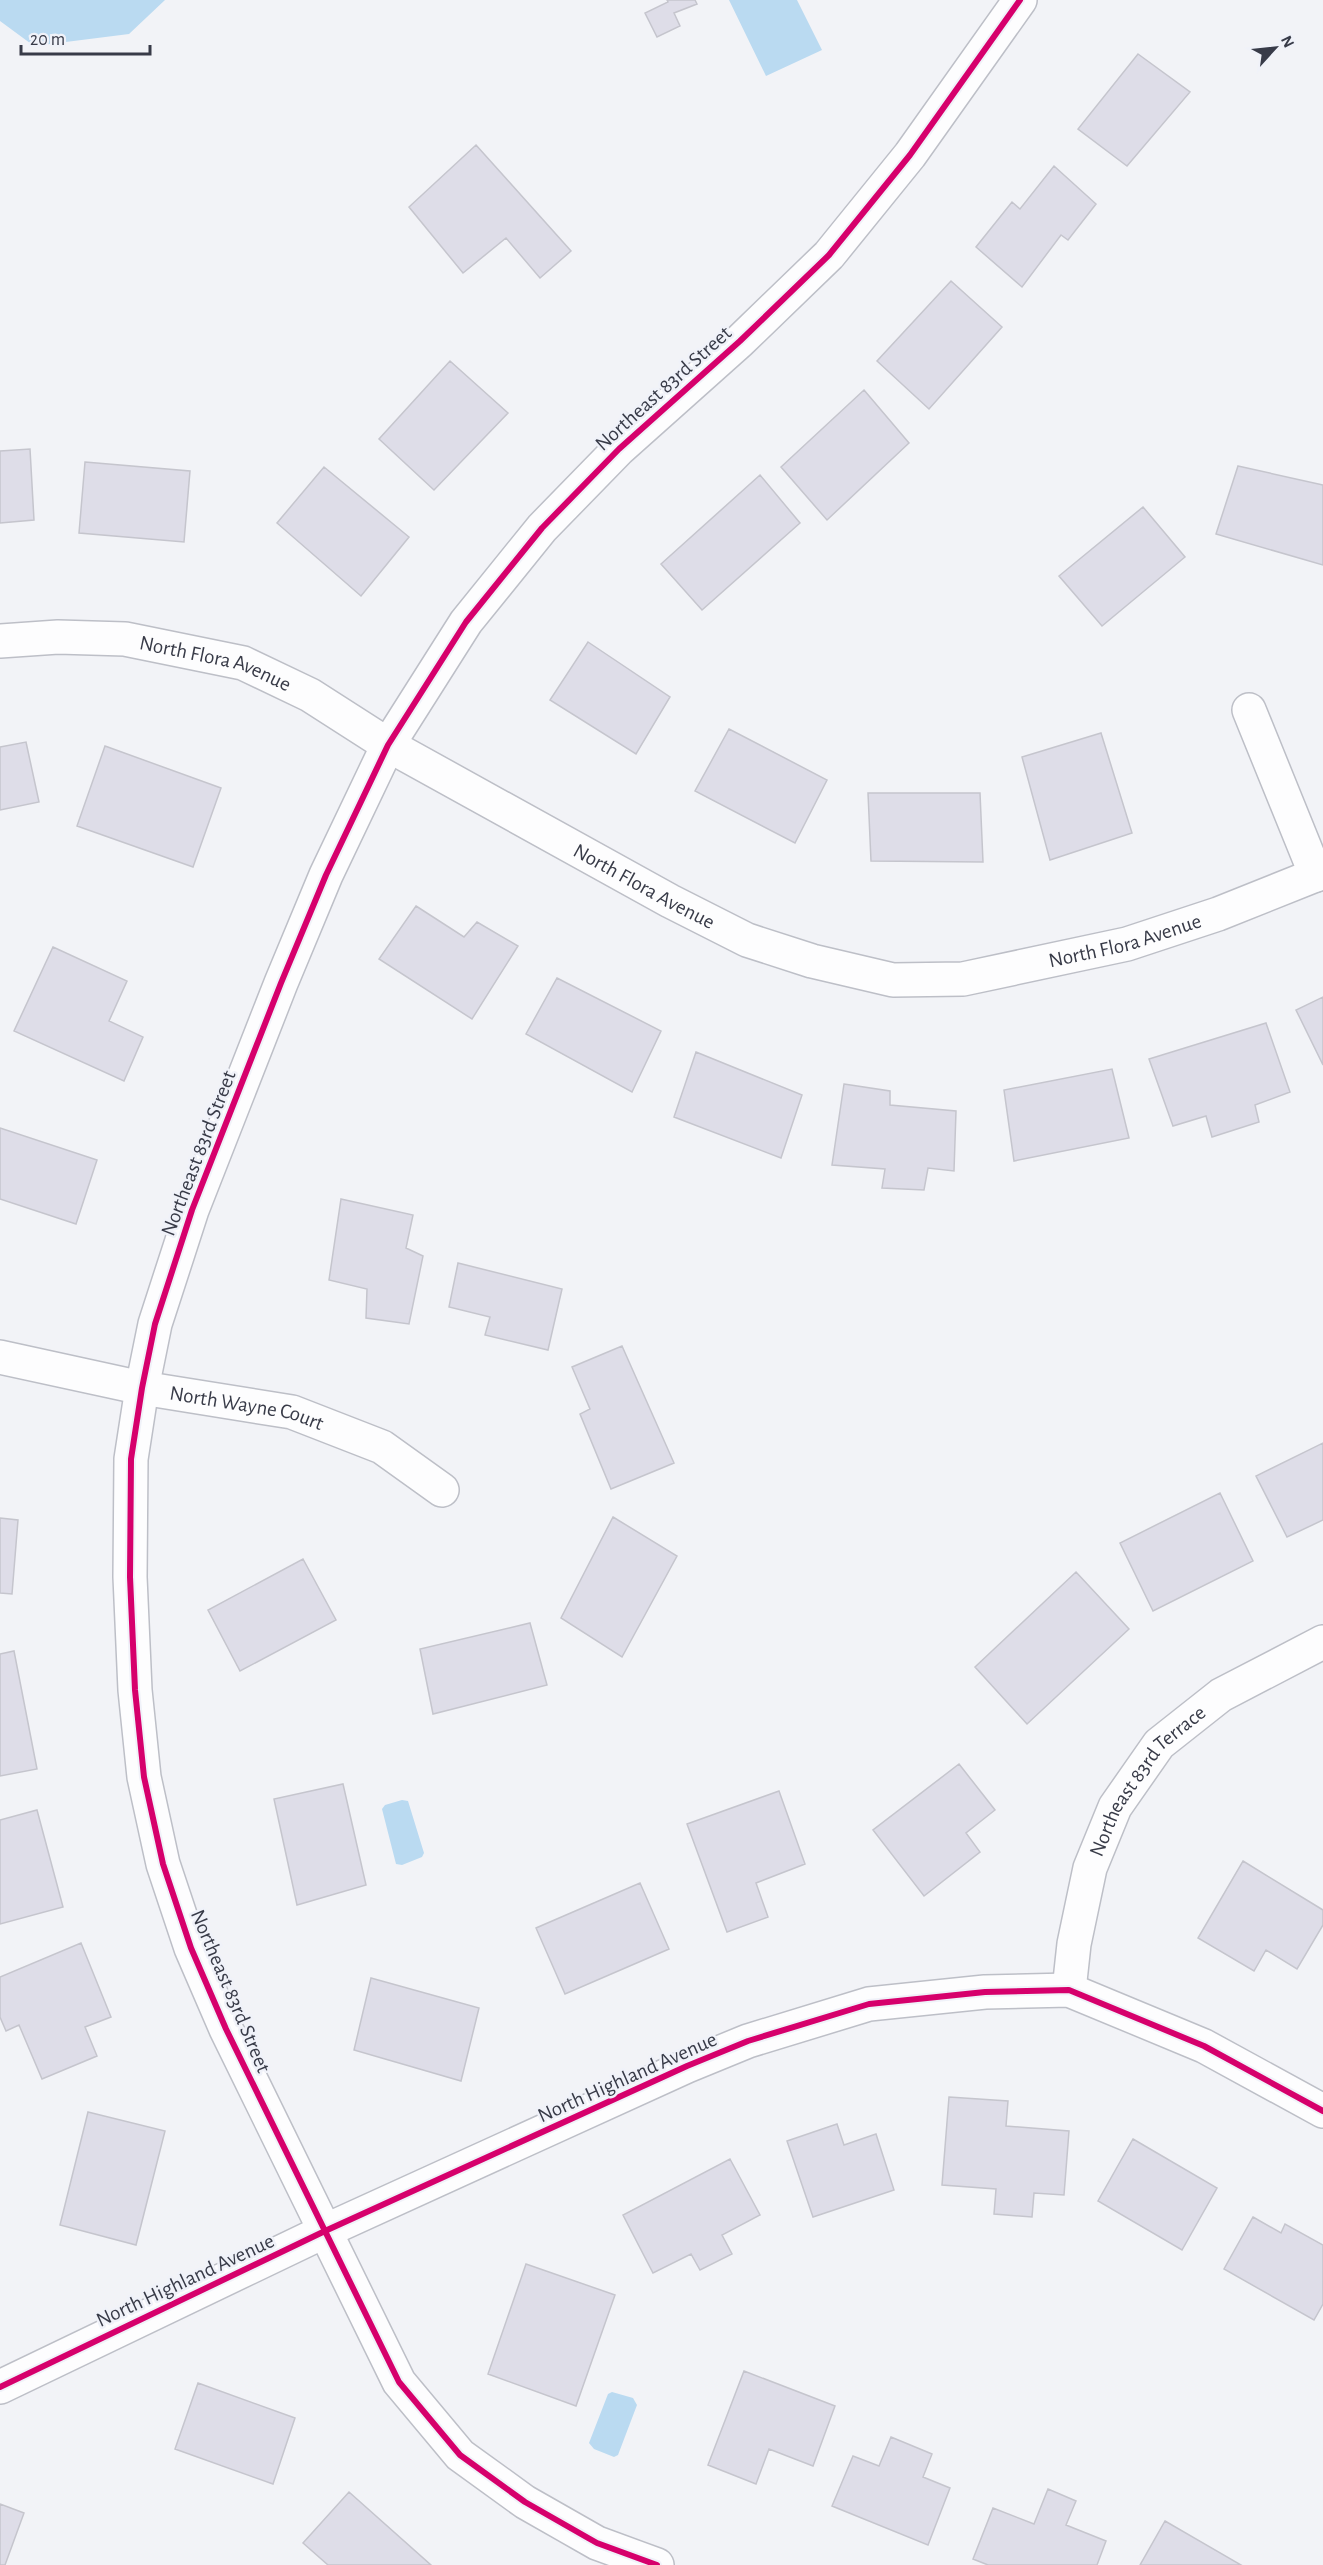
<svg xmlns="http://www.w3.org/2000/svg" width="1323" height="2565" font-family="'Alegreya Sans',sans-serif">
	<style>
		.water { fill: #badaf1 }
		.building { fill: #dedde8; stroke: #c5c5cd; stroke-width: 1.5 }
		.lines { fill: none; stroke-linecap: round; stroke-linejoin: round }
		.street-casing { stroke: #bdbfc7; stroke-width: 36 }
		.street { stroke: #fdfdfe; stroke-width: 33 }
		.cycleway-casing { stroke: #f0f2f9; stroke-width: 10 }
		.cycleway { stroke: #d6006c; stroke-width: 6 }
		.labels { text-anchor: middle; stroke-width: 5; stroke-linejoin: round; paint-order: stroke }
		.street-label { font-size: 21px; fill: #383b48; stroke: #f0f2f9 }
	</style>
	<rect width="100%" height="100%" fill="#f2f3f7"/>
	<!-- water -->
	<path class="water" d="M0 0H165L129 34 34 46 0 21Z
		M729 0H797L822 50 766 76Z
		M402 1800 408 1801 424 1853 422 1857 402 1865 396 1864 382 1809 385 1805Z
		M612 2392 633 2398 637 2405 618 2455 614 2457 594 2449 589 2443 608 2394Z"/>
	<!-- building -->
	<path class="building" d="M667 0H695L697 4 674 13 680 26 657 37 645 13 668 2Z
		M1138 54 1190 92 1127 166 1078 129Z
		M476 145 571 251 540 278 506 238 463 273 409 207Z
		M1054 166 1096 204 1068 240 1061 235 1022 287 976 247 1012 202 1020 209Z
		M951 281 1002 327 929 409 877 361Z
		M450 361 508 413 434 490 379 439Z
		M864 390 909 443 827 520 781 467Z
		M30 449 34 520 0 523V451Z
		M85 462 190 471 184 542 79 533Z
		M1238 466 1323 485V565L1216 534Z
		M324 467 409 537 361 596 277 523Z
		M760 475 800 523 702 610 661 564Z
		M1143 507 1185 557 1102 626 1059 576Z
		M588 642 670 697 636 754 550 700Z
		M729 729 827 780 795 843 695 791Z
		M1101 733 1132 833 1050 860 1022 757Z
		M26 742 39 802 0 810V747Z
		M105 746 221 788 193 867 77 826Z
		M868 793H980L983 862 871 861Z
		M416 906 464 937 477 922 518 946 472 1019 379 959Z
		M53 947 127 981 109 1021 143 1037 124 1081 14 1031Z
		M557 978 661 1031 632 1092 526 1034Z
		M1323 997V1065L1296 1010Z
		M1266 1023 1290 1092 1255 1105 1259 1122 1212 1137 1206 1116 1173 1126 1149 1059Z
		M696 1052 802 1095 781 1158 674 1117Z
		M1112 1069 1129 1138 1014 1161 1004 1090Z
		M844 1084 890 1091V1105L956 1111 954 1171 928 1168 924 1190 882 1188 885 1169 832 1165Z
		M0 1128 97 1160 76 1224 0 1199Z
		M341 1199 413 1215 406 1248 423 1256 409 1324 366 1318 367 1289 329 1280Z
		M458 1263 562 1289 548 1350 485 1335 490 1317 449 1307Z
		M622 1346 674 1463 611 1489 580 1414 590 1409 572 1367Z
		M1323 1443V1520L1287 1537 1256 1476Z
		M1220 1493 1253 1561 1153 1611 1120 1543Z
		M613 1517 677 1556 622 1657 561 1618Z
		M0 1518 18 1520 12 1594 0 1593Z
		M303 1559 336 1620 240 1671 208 1610Z
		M1076 1572 1129 1629 1027 1724 975 1667Z
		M530 1623 547 1685 433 1714 420 1649Z
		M14 1651 37 1769 0 1776V1654Z
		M959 1764 995 1810 966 1833 980 1852 924 1896 873 1830Z
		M343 1784 366 1885 297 1905 274 1799Z
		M779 1791 805 1864 756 1883 768 1917 727 1932 687 1824Z
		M37 1810 63 1907 0 1924V1820Z
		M1243 1861 1323 1910V1925L1297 1969 1266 1950 1254 1971 1198 1938Z
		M640 1883 669 1949 565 1994 536 1928Z
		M81 1943 111 2017 85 2027 97 2056 42 2079 19 2025 6 2031 0 2017V1977Z
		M371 1978 479 2008 461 2081 354 2050Z
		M949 2097 1008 2101 1006 2126 1069 2131 1064 2195 1034 2193 1032 2217 994 2214 996 2189 942 2185Z
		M88 2112 165 2131 136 2245 60 2225Z
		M837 2124 844 2145 876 2134 894 2190 813 2217 787 2141Z
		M1133 2139 1217 2188 1182 2250 1098 2201Z
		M730 2159 760 2215 722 2235 732 2254 700 2270 691 2254 653 2273 623 2215Z
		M1253 2217 1281 2233 1285 2224 1323 2245V2304L1314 2320 1224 2269Z
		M526 2264 615 2295 576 2406 488 2374Z
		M744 2371 835 2406 813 2466 769 2449 756 2484 708 2465Z
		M198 2383 295 2418 273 2484 175 2449Z
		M891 2437 932 2454 923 2477 950 2488 928 2545 832 2506 853 2456 879 2466Z
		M1048 2489 1076 2501 1066 2525 1106 2541 1097 2565H988L973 2559 993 2508 1034 2524Z
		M349 2492 431 2565H328L303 2543Z
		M0 2504 24 2513 5 2565H0Z
		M1165 2521 1241 2565H1140Z"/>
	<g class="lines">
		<defs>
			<g id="street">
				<path id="s1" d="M0 641 58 637 125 639 243 663 310 695 388 745 670 901 747 940 812 961 893 980 963 979 1127 944 1218 914 1323 872"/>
				<path d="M1249 710 1316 875"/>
				<path id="s2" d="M0 1357 142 1388 292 1412 382 1447 442 1490"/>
				<path id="s3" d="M1069 1990 1074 1944 1090 1868 1115 1807 1159 1744 1221 1695 1323 1642"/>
				<path d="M0 2387 325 2231 687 2066 748 2041 869 2004 985 1992 1069 1990 1204 2046 1323 2111"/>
				<path d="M657 2565 597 2543 525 2502 460 2455 399 2382 226 2029 191 1948 163 1864 144 1777 135 1690 130 1577 131 1459 142 1388 155 1324 192 1210 281 983 326 875 388 745 466 622 542 528 619 449 740 341 829 255 910 155 1020 0"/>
			</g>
		</defs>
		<!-- street casing -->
		<use href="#street" class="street-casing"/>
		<!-- street -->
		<use href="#street" class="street"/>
		<defs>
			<path id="cycleway" d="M0 2387 325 2231 687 2066 748 2041 869 2004 985 1992 1069 1990 1204 2046 1323 2111
				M657 2565 597 2543 525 2502 460 2455 399 2382 226 2029 191 1948 163 1864 144 1777 135 1690 130 1577 131 1459 142 1388 155 1324 192 1210 281 983 326 875 388 745 466 622 542 528 619 449 740 341 829 255 910 155 1020 0"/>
		</defs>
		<!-- cycleway casing -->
		<use href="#cycleway" class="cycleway-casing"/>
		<!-- cycleway -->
		<use href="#cycleway" class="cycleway"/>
	</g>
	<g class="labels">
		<!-- street labels -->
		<g class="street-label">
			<text transform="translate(663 388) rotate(-42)" y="7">Northeast 83rd Street</text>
			<text dy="7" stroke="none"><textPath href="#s1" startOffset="219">North Flora Avenue</textPath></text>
			<text dy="7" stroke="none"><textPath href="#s1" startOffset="705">North Flora Avenue</textPath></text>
			<text dy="7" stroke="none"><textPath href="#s1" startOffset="1209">North Flora Avenue</textPath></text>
			<text transform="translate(198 1153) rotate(-69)" y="7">Northeast 83rd Street</text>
			<text dy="7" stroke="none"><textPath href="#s2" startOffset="252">North Wayne Court</textPath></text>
			<text dy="7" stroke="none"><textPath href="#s3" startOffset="230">Northeast 83rd Terrace</textPath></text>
			<text transform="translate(231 1991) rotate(67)" y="7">Northeast 83rd Street</text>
			<text transform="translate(627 2077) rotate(-24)" y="7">North Highland Avenue</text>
			<text transform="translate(185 2280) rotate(-25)" y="7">North Highland Avenue</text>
		</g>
	</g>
	<!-- north arrow -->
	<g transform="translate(1275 48) rotate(63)" stroke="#f0f2f9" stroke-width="4.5" paint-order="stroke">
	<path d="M0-4.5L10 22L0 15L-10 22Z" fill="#383b48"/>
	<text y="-9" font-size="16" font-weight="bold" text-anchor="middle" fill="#383b48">N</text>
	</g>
	<!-- scale -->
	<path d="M21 45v9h129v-9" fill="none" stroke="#383b48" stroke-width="3"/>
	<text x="30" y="45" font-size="18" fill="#383b48" stroke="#f0f2f9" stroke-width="4.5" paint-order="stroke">20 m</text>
</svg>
